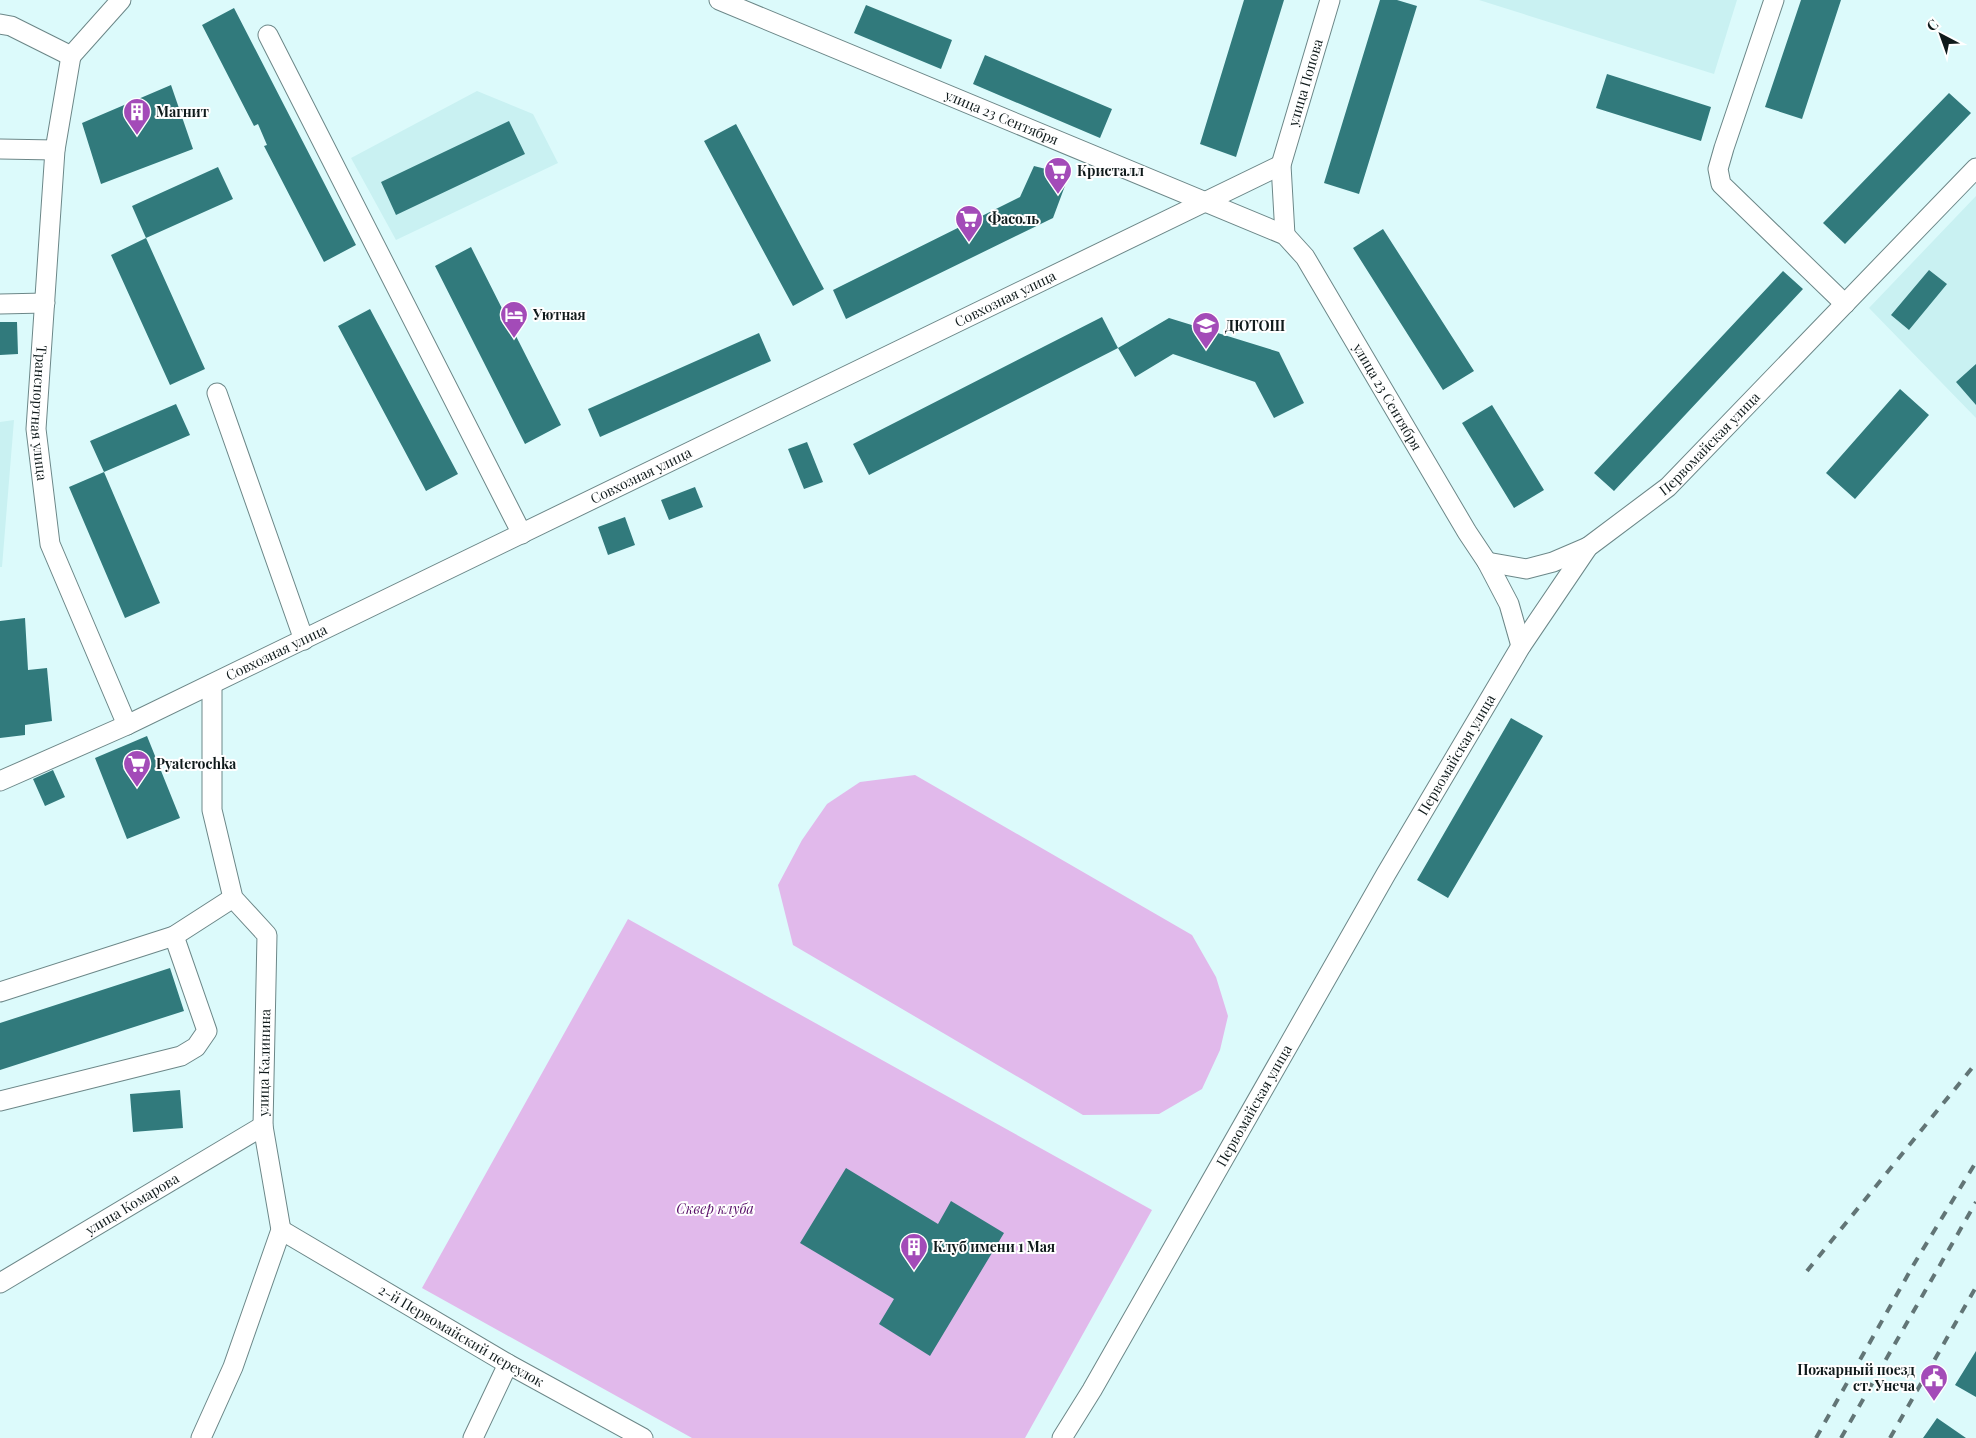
<svg xmlns="http://www.w3.org/2000/svg" width="1976" height="1438" font-family="'Playfair Display',serif">
	<style>
		.built { fill: #c9f1f2 }
		.green { fill: #e1b9eb }
		.building { fill: #317a7c }
		.lines { fill: none; stroke-linecap: round; stroke-linejoin: round }
		.minor-casing { stroke: #6c8788; stroke-width: 21 }
		.minor { stroke: #fff; stroke-width: 19 }
		.rail { stroke: #627576; stroke-width: 4; stroke-dasharray: 9 9; stroke-linecap: butt }
		.labels { text-anchor: middle; stroke-width: 4; stroke-linejoin: round; paint-order: stroke }
		.street-label { font-size: 14px; fill: #0f1a1b; stroke: #fff }
		.poi-label { font-size: 14px; font-weight: bold; fill: #0f1a1b; stroke: #fff; text-anchor: start }
		.park-label { font-size: 14px; font-style: italic; fill: #580e68; stroke: #fff }
	</style>
	<rect width="100%" height="100%" fill="#dcfafb"/>
	<!-- built -->
	<path class="built" d="M1479 0H1737L1714 74Z
		M477 91 533 114 558 163 396 240 351 158Z
		M1976 196V418L1869 308Z
		M14 420 2 567H0V422Z"/>
	<!-- green -->
	<path class="green" d="M915 775 1192 935 1216 977 1228 1016 1220 1050 1202 1089 1159 1114 1083 1115 793 945 778 885 802 840 827 804 860 782Z
		M628 919 1152 1210 1025 1438H692L422 1288Z"/>
	<!-- building -->
	<path class="building" d="M1244 0H1284L1236 157 1200 144Z
		M1380 0H1397L1417 6 1359 194 1324 183Z
		M1801 0H1841L1802 119 1765 107Z
		M866 5 952 40 941 69 854 33Z
		M234 8 356 245 324 262 264 146 267 145 258 124 254 126 202 25Z
		M985 55 1112 109 1100 138 973 84Z
		M1607 74 1711 107 1701 141 1596 108Z
		M171 85 193 149 101 184 82 123Z
		M1949 93 1971 113 1845 244 1823 223Z
		M509 121 525 154 396 215 381 182Z
		M736 124 824 289 793 306 704 141Z
		M1034 166 1069 175 1053 218 846 319 833 290 1020 197Z
		M218 167 233 199 146 238 132 206Z
		M1383 229 1474 371 1443 390 1353 248Z
		M146 238 205 369 170 385 111 255Z
		M471 247 561 425 525 444 435 266Z
		M1929 270 1947 284 1909 330 1891 315Z
		M1783 271 1803 289 1614 491 1594 473Z
		M370 309 458 474 426 491 338 326Z
		M1102 317 1118 348 869 475 853 444Z
		M1169 318 1279 352 1304 403 1274 418 1255 382 1173 354 1135 377 1118 348Z
		M0 322H17L18 354 0 355Z
		M759 333 771 361 600 437 588 409Z
		M1976 364V405L1956 382Z
		M1900 389 1929 415 1855 499 1826 473Z
		M176 404 190 435 104 472 90 441Z
		M1492 405 1544 490 1514 508 1462 423Z
		M807 442 823 482 804 489 788 449Z
		M104 472 160 603 125 618 69 487Z
		M695 487 703 507 669 520 661 500Z
		M625 517 635 545 608 555 598 527Z
		M25 618 28 670 47 668 52 721 25 725V735L0 738V621Z
		M1511 718 1543 736 1448 898 1417 880Z
		M147 736 180 818 127 839 95 758Z
		M53 770 65 797 45 806 33 779Z
		M170 968 184 1011 0 1070V1023Z
		M180 1090 183 1128 133 1132 130 1094Z
		M846 1168 938 1224 951 1201 1004 1233 930 1356 879 1324 894 1299 800 1243Z
		M1976 1351V1397L1955 1385Z
		M1937 1418 1966 1438H1923Z"/>
	<g class="lines">
		<defs>
			<g id="minor">
				<path id="s1" d="M719 0 1285 235 1305 257 1467 532 1487 562 1509 604 1521 646"/>
				<path d="M1774 0 1724 148 1718 169 1721 184 1845 304"/>
				<path d="M0 24 11 26 71 56"/>
				<path d="M268 35 522 534"/>
				<path id="s2" d="M71 56 55 150 36 429 50 544 127 725"/>
				<path d="M71 56 121 0"/>
				<path d="M0 149 55 150"/>
				<path id="s3" d="M1285 235 1281 165 1330 0"/>
				<path d="M0 304 45 303"/>
				<path d="M217 393 304 640"/>
				<path d="M1487 562 1526 569 1553 562 1588 547"/>
				<path id="s4" d="M0 781 127 725 1281 165"/>
				<path d="M0 992 174 936 233 898"/>
				<path d="M0 1101 181 1056 196 1047 207 1031 174 936"/>
				<path id="s5" d="M281 1230 508 1364 643 1438"/>
				<path id="s6" d="M0 1283 263 1126"/>
				<path id="s7" d="M201 1438 233 1367 281 1230 263 1126 267 935 233 898 212 810V684"/>
				<path d="M473 1438 508 1364"/>
				<path id="s8" d="M1062 1438 1092 1390 1386 874 1521 646 1588 547 1668 487 1976 168"/>
			</g>
		</defs>
		<!-- minor casing -->
		<use href="#minor" class="minor-casing"/>
		<!-- minor -->
		<use href="#minor" class="minor"/>
		<!-- rail -->
		<path class="rail" d="M1807 1271 1976 1063
			M1816 1438 1914 1264 1976 1162
			M1841 1438 1976 1202
			M1890 1438 1976 1287"/>
	</g>
	<!-- icons -->
	<defs>
		<symbol id="building-pin" viewBox="-11 -11 22 30"><path d="M0 17L-7.5 6A9.5 9.5 0 1 1 7.5 6Z" fill="#a34bb8" stroke="#fff"/><path d="M-4-6H4V6H1V3H-1V6H-4ZM-2.5-4.3h1.7v1.8h-1.7ZM.8-4.3h1.7v1.8H.8ZM-2.5-1h1.7V.8h-1.7ZM.8-1h1.7V.8H.8Z" fill="#fff"/></symbol>
		<symbol id="supermarket-pin" viewBox="-11 -11 22 30"><path d="M0 17L-7.5 6A9.5 9.5 0 1 1 7.5 6Z" fill="#a34bb8" stroke="#fff"/><path d="M-6-5.5h2.5l.6 2H6L4.5 2H-2.5L-4.4-4H-6ZM-1.5 3.2a1.3 1.3 0 1 0 .1 0ZM3 3.2a1.3 1.3 0 1 0 .1 0Z" fill="#fff"/></symbol>
		<symbol id="hotel-pin" viewBox="-11 -11 22 30"><path d="M0 17L-7.5 6A9.5 9.5 0 1 1 7.5 6Z" fill="#a34bb8" stroke="#fff"/><path d="M-6-4.5h1.5V1H6V5H4.5V3h-9V5H-6ZM-4 0a1.8 1.8 0 1 1 3.6 0ZM.5 0V-2.5h3Q6-2.5 6 0Z" fill="#fff"/></symbol>
		<symbol id="school-pin" viewBox="-11 -11 22 30"><path d="M0 17L-7.5 6A9.5 9.5 0 1 1 7.5 6Z" fill="#a34bb8" stroke="#fff"/><path d="M0-5L7-2L0 1L-7-2ZM-4 1L0 2.5L4 1V4Q0 6-4 4Z" fill="#fff"/></symbol>
		<symbol id="civic-pin" viewBox="-11 -11 22 30"><path d="M0 17L-7.5 6A9.5 9.5 0 1 1 7.5 6Z" fill="#a34bb8" stroke="#fff"/><path d="M-.6-6.5H3V-4.5H.6V-3L4-1V1h2V6H-6V1h2V-1L-.6-3ZM-1.2 2.5V6h2.4V2.5Z" fill="#fff"/></symbol>
	</defs>
	<g fill-rule="evenodd">
		<use href="#building-pin" x="121" y="96" width="32" height="43"/>
		<use href="#supermarket-pin" x="1042" y="155" width="32" height="43"/>
		<use href="#supermarket-pin" x="953" y="203" width="32" height="43"/>
		<use href="#hotel-pin" x="498" y="299" width="32" height="43"/>
		<use href="#school-pin" x="1190" y="310" width="32" height="43"/>
		<use href="#supermarket-pin" x="121" y="748" width="32" height="43"/>
		<use href="#building-pin" x="898" y="1231" width="32" height="43"/>
		<use href="#civic-pin" x="1918" y="1362" width="32" height="43"/>
	</g>
	<g class="labels">
		<!-- street labels -->
		<g class="street-label">
			<text dy="5" stroke="none"><textPath href="#s3" startOffset="156">улица Попова</textPath></text>
			<text dy="5" stroke="none"><textPath href="#s1" startOffset="306">улица 23 Сентября</textPath></text>
			<text dy="5" stroke="none"><textPath href="#s4" startOffset="1115">Совхозная улица</textPath></text>
			<text dy="5" stroke="none"><textPath href="#s1" startOffset="805">улица 23 Сентября</textPath></text>
			<text dy="5" stroke="none"><textPath href="#s2" startOffset="359">Транспортная улица</textPath></text>
			<text dy="5" stroke="none"><textPath href="#s8" startOffset="1195">Первомайская улица</textPath></text>
			<text dy="5" stroke="none"><textPath href="#s4" startOffset="710">Совхозная улица</textPath></text>
			<text dy="5" stroke="none"><textPath href="#s4" startOffset="305">Совхозная улица</textPath></text>
			<text dy="5" stroke="none"><textPath href="#s8" startOffset="789">Первомайская улица</textPath></text>
			<text dy="5" stroke="none"><textPath href="#s7" startOffset="392">улица Калинина</textPath></text>
			<text dy="5" stroke="none"><textPath href="#s8" startOffset="384">Первомайская улица</textPath></text>
			<text dy="5" stroke="none"><textPath href="#s6" startOffset="154">улица Комарова</textPath></text>
			<text dy="5" stroke="none"><textPath href="#s5" startOffset="209">2-й Первомайский переулок</textPath></text>
		</g>
		<!-- poi labels -->
		<g class="poi-label">
			<text x="156" y="117">Магнит</text>
			<text x="1077" y="176">Кристалл</text>
			<text x="988" y="224">Фасоль</text>
			<text x="533" y="320">Уютная</text>
			<text x="1225" y="331">ДЮТОШ</text>
			<text x="156" y="769">Pyaterochka</text>
			<text x="933" y="1252">Клуб имени 1 Мая</text>
			<text x="1915" y="1375" text-anchor="end">Пожарный поезд<tspan x="1915" dy="16">ст. Унеча</tspan></text>
		</g>
		<!-- park labels -->
		<g class="park-label">
			<text x="715" y="1214">Сквер клуба</text>
		</g>
	</g>
	<!-- north arrow -->
	<g transform="translate(1941 35) rotate(319)" stroke="#ffffff" stroke-width="4" paint-order="stroke">
	<path d="M0-4L9 19L0 12L-9 19Z" fill="#0f1a1b"/>
	<text y="-8" font-size="14" font-weight="bold" text-anchor="middle" fill="#0f1a1b">С</text>
	</g>
</svg>
